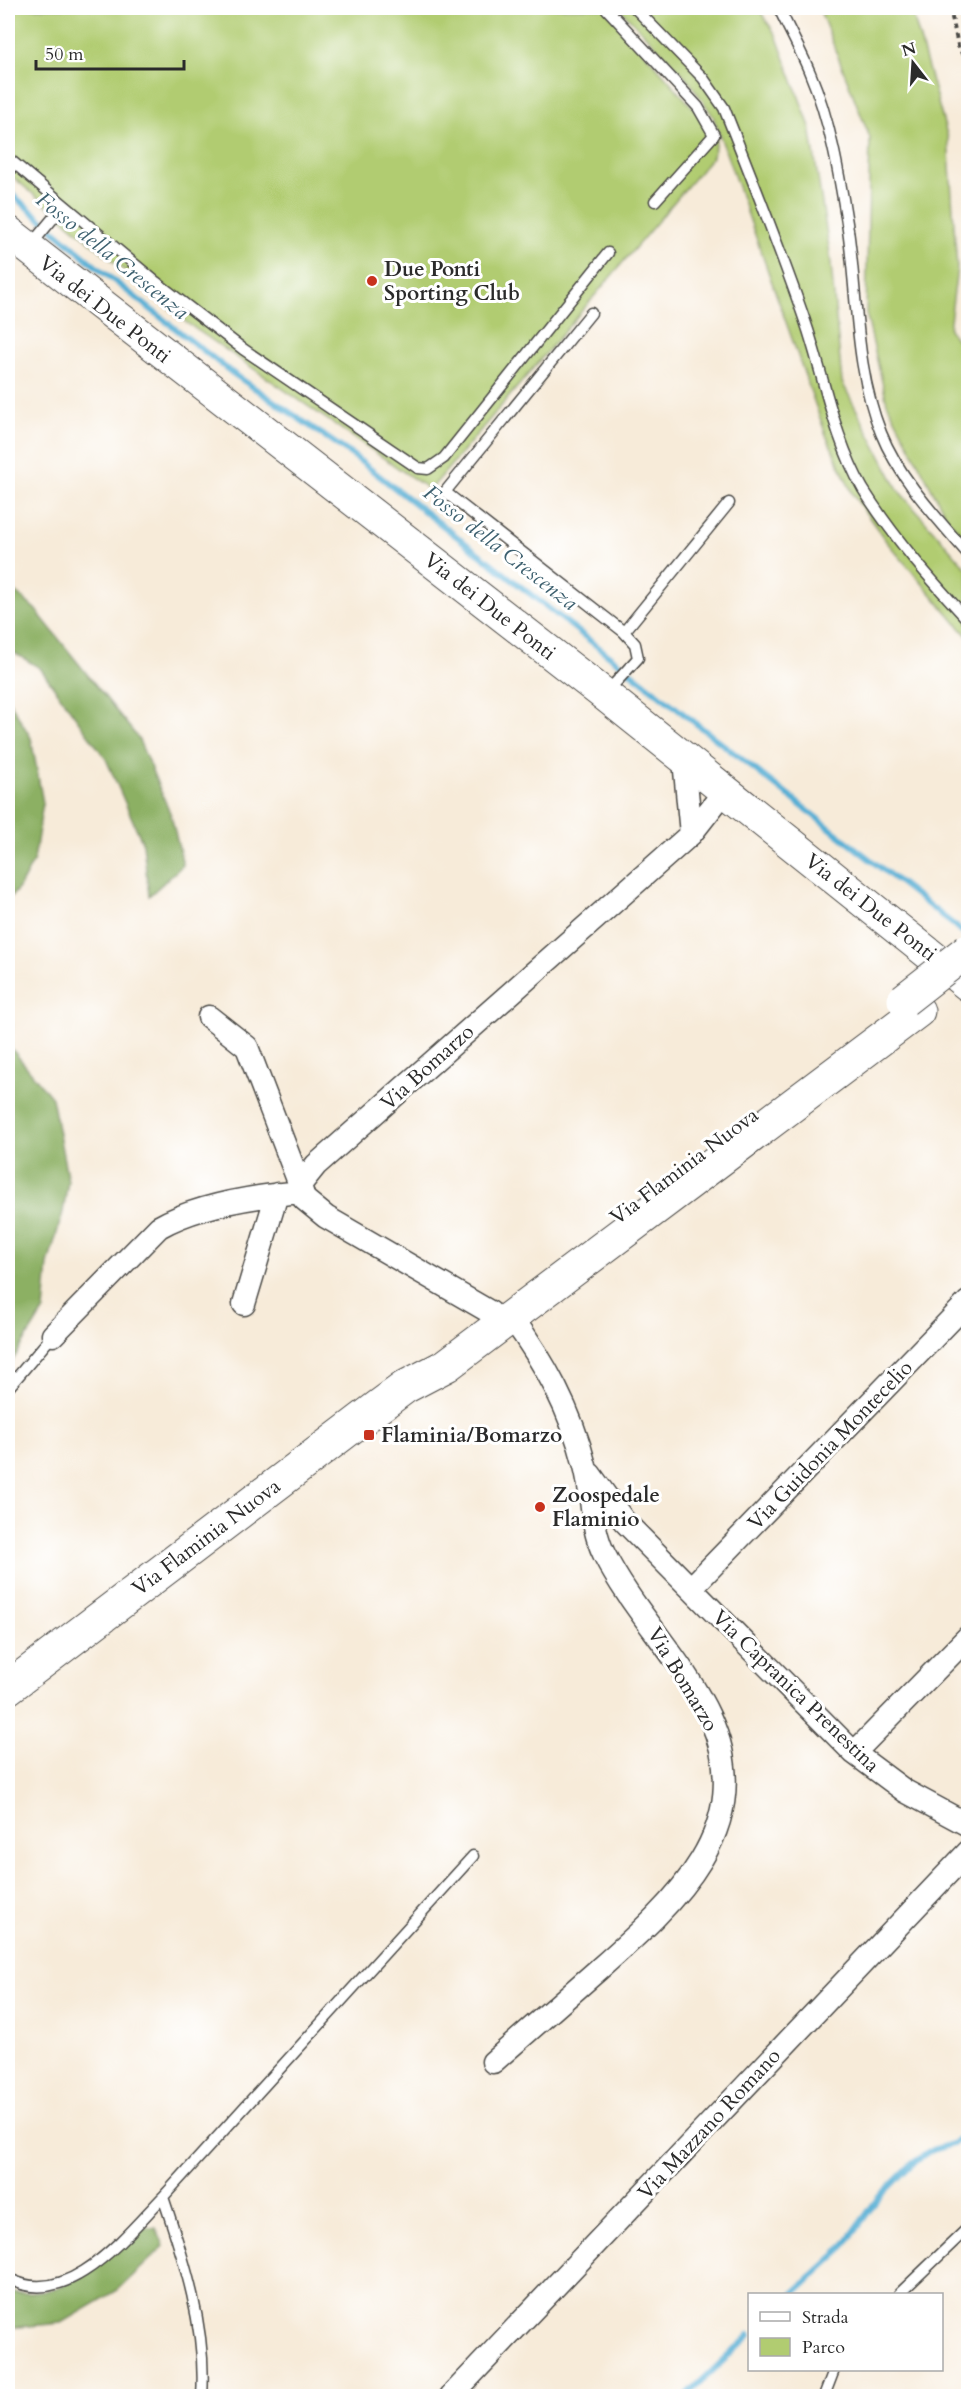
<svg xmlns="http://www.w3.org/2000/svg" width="976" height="2404" font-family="Cardo,serif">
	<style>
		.green { fill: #b1cc71; stroke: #6e7c4e; stroke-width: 1.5 }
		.forest { fill: #8cb063; stroke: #5c6e47; stroke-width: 1.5 }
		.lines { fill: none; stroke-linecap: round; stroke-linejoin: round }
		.stream { stroke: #57afd4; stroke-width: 6 }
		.lane-casing { stroke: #4a4845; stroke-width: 13 }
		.street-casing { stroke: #4a4845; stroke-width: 25 }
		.secondary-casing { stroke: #4a4845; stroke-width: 34 }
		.primary-casing { stroke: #4a4845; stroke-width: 35 }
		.path { stroke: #4a4845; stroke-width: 4; stroke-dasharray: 4.5 4.5; stroke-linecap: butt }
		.lane { stroke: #fff; stroke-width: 10 }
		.street { stroke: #fff; stroke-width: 22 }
		.secondary { stroke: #fff; stroke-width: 32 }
		.primary { stroke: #fff; stroke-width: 33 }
		.primary-bridge-casing { stroke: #4a4845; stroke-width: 35; stroke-linecap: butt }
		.primary-bridge { stroke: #fff; stroke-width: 33 }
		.poi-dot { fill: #c8321e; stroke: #fff; stroke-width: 2 }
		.labels { text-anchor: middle; stroke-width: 6; stroke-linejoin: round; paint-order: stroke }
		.poi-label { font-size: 21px; font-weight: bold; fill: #2b2b2b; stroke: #fff; text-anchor: start }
		.street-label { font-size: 21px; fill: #2b2b2b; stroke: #fff }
		.water-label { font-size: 22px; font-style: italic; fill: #3d606f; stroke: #fff }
	</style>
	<rect width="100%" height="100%" fill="#fff"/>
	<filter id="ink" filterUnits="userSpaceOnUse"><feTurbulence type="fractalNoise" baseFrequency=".0167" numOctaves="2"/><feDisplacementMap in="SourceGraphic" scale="12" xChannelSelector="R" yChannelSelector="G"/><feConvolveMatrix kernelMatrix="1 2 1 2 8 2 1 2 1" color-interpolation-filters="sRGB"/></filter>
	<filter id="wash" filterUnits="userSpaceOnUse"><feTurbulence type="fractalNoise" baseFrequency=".008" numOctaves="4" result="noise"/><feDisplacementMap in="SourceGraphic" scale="24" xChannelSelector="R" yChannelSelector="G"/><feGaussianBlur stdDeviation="1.35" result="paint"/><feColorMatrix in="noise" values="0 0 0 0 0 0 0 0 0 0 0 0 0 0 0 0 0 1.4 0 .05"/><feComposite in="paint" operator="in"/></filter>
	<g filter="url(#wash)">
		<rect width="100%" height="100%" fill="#f7ebd9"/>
		<!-- green -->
		<path class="green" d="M8 8H605L717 135 713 156 430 490 187 323 8 173Z
			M619 8H758L776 35 810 127 830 254 842 382 899 491 968 570V637L886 541 853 495 826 435 713 116 687 78Z
			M819 8H911L948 138 957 268 949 329 968 355V542L947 518 887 403 866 313 870 138Z"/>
		<!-- forest -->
		<path class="forest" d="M8 586 35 609 138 738 171 815 183 865 149 896 143 844 106 759 40 668 8 649Z
			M8 699 31 738 43 803 34 860 19 888 8 900Z
			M8 1016 12 1023 11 1048 52 1098 68 1181 63 1212 48 1264 44 1310 8 1368Z
			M143 2228H156L164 2246 118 2290 62 2323 8 2328V2289C14 2294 20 2293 29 2293 74 2292 109 2254 143 2228Z"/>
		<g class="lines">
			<!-- stream -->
			<path class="stream" d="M8 191 99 269 231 372 355 457 968 936
				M793 2294 842 2249 878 2198 912 2164 932 2150 953 2144 968 2130
				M686 2396 750 2335"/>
		</g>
	</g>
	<g filter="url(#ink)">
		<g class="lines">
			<defs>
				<path id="lane" d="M606 8 698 107 714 135 655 201
					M635 8 703 78 724 108C753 181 783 255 808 330 825 383 835 440 863 489 893 537 930 579 968 620
					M779 8C789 30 801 51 810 73 830 120 839 173 847 223 858 293 854 366 881 433 899 478 937 518 968 554
					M8 158 156 282 243 349 418 468 428 469 444 458 608 253
					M30 246 64 205
					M591 313 445 492 624 632 635 644 638 658 607 692
					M624 632 729 503
					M8 1388 53 1335
					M163 2197C184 2259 207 2330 202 2396
					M8 2278C67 2312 126 2235 163 2197L473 1856
					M899 2294 968 2228
					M824 2396 834 2370"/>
				<path id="street" d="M684 760 691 834
					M209 1017 247 1047 300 1185
					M244 1304 277 1194
					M490 1312 326 1217 304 1199 300 1185 316 1165 691 834 724 792
					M53 1335 159 1227C198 1205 257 1196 301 1192
					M590 1474 624 1521 854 1753 905 1791 968 1825
					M691 1588 968 1302
					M854 1753 968 1637
					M493 2062C528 2031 564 2000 599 1969 674 1903 760 1827 710 1718 683 1659 633 1612 604 1554 590 1526 593 1495 585 1466 571 1410 545 1363 511 1316
					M451 2396 968 1852"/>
				<path id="secondary" d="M8 232 605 695 968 985"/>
				<path id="primary" d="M8 1688 378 1407 405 1387 447 1365 918 1011"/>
			</defs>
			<!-- lane casing -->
			<use href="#lane" class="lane-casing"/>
			<!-- street casing -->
			<use href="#street" class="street-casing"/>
			<!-- secondary casing -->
			<use href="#secondary" class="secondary-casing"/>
			<!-- primary casing -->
			<use href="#primary" class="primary-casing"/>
			<!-- path -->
			<path class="path" d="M950 8 959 50 968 59"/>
			<!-- lane -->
			<use href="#lane" class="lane"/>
			<!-- street -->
			<use href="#street" class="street"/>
			<!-- secondary -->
			<use href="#secondary" class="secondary"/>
			<!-- primary -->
			<use href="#primary" class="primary"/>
			<defs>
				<path id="primary-bridge" d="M904 1000 968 950"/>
			</defs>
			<!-- primary-bridge casing -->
			<use href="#primary-bridge" class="primary-bridge-casing"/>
			<!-- primary-bridge -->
			<use href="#primary-bridge" class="primary-bridge"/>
		</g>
	</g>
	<!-- markers -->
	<g class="poi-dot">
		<circle cx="372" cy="281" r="6"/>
		<rect x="363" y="1429" width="12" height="12" rx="3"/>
		<circle cx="540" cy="1507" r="6"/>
	</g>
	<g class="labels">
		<!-- poi labels -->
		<g class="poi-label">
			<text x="384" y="276">Due Ponti<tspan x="384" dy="24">Sporting Club</tspan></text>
			<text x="381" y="1442">Flaminia/Bomarzo</text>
			<text x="552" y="1502">Zoospedale<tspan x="552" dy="24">Flaminio</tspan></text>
		</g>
		<!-- street labels -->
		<g class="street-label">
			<text transform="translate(105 309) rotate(38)" y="7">Via dei Due Ponti</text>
			<text transform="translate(490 606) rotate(38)" y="7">Via dei Due Ponti</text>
			<text transform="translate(871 907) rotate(38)" y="7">Via dei Due Ponti</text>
			<text transform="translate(427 1067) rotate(-42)" y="7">Via Bomarzo</text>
			<text transform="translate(684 1166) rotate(-37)" y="7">Via Flaminia Nuova</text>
			<text transform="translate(830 1445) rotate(-46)" y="7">Via Guidonia Montecelio</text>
			<text transform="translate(206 1537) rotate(-37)" y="7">Via Flaminia Nuova</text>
			<text transform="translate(683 1679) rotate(59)" y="7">Via Bomarzo</text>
			<text transform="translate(796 1691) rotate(44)" y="7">Via Capranica Prenestina</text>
			<text transform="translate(709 2124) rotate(-47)" y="7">Via Mazzano Romano</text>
		</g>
		<!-- water labels -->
		<g class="water-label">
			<text transform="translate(113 255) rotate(39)" y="8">Fosso della Crescenza</text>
			<text transform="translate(501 547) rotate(38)" y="8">Fosso della Crescenza</text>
		</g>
	</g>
	<!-- margin -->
	<rect width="976" height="2404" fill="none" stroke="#fff" stroke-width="30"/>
	<!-- legend -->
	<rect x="748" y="2293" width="195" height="78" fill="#ffffff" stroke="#aaaaaa" stroke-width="1.5"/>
	<rect x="760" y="2312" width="30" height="9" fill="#ffffff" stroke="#aaaaaa" stroke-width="1.5"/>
	<text x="802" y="2323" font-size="18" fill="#2b2b2b">Strada</text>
	<rect x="760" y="2338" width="30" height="18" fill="#b1cc71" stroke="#aaaaaa" stroke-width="1.5"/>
	<text x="802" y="2353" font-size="18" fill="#2b2b2b">Parco</text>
	<!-- north arrow -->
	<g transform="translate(913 63) rotate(343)" stroke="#ffffff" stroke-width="4.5" paint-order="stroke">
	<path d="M0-4.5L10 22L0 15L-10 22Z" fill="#2b2b2b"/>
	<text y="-9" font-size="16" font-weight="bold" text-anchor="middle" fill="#2b2b2b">N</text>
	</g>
	<!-- scale -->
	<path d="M36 60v9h148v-9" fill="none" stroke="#2b2b2b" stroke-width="3"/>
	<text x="45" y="60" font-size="18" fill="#2b2b2b" stroke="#ffffff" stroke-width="4.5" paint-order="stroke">50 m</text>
</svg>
